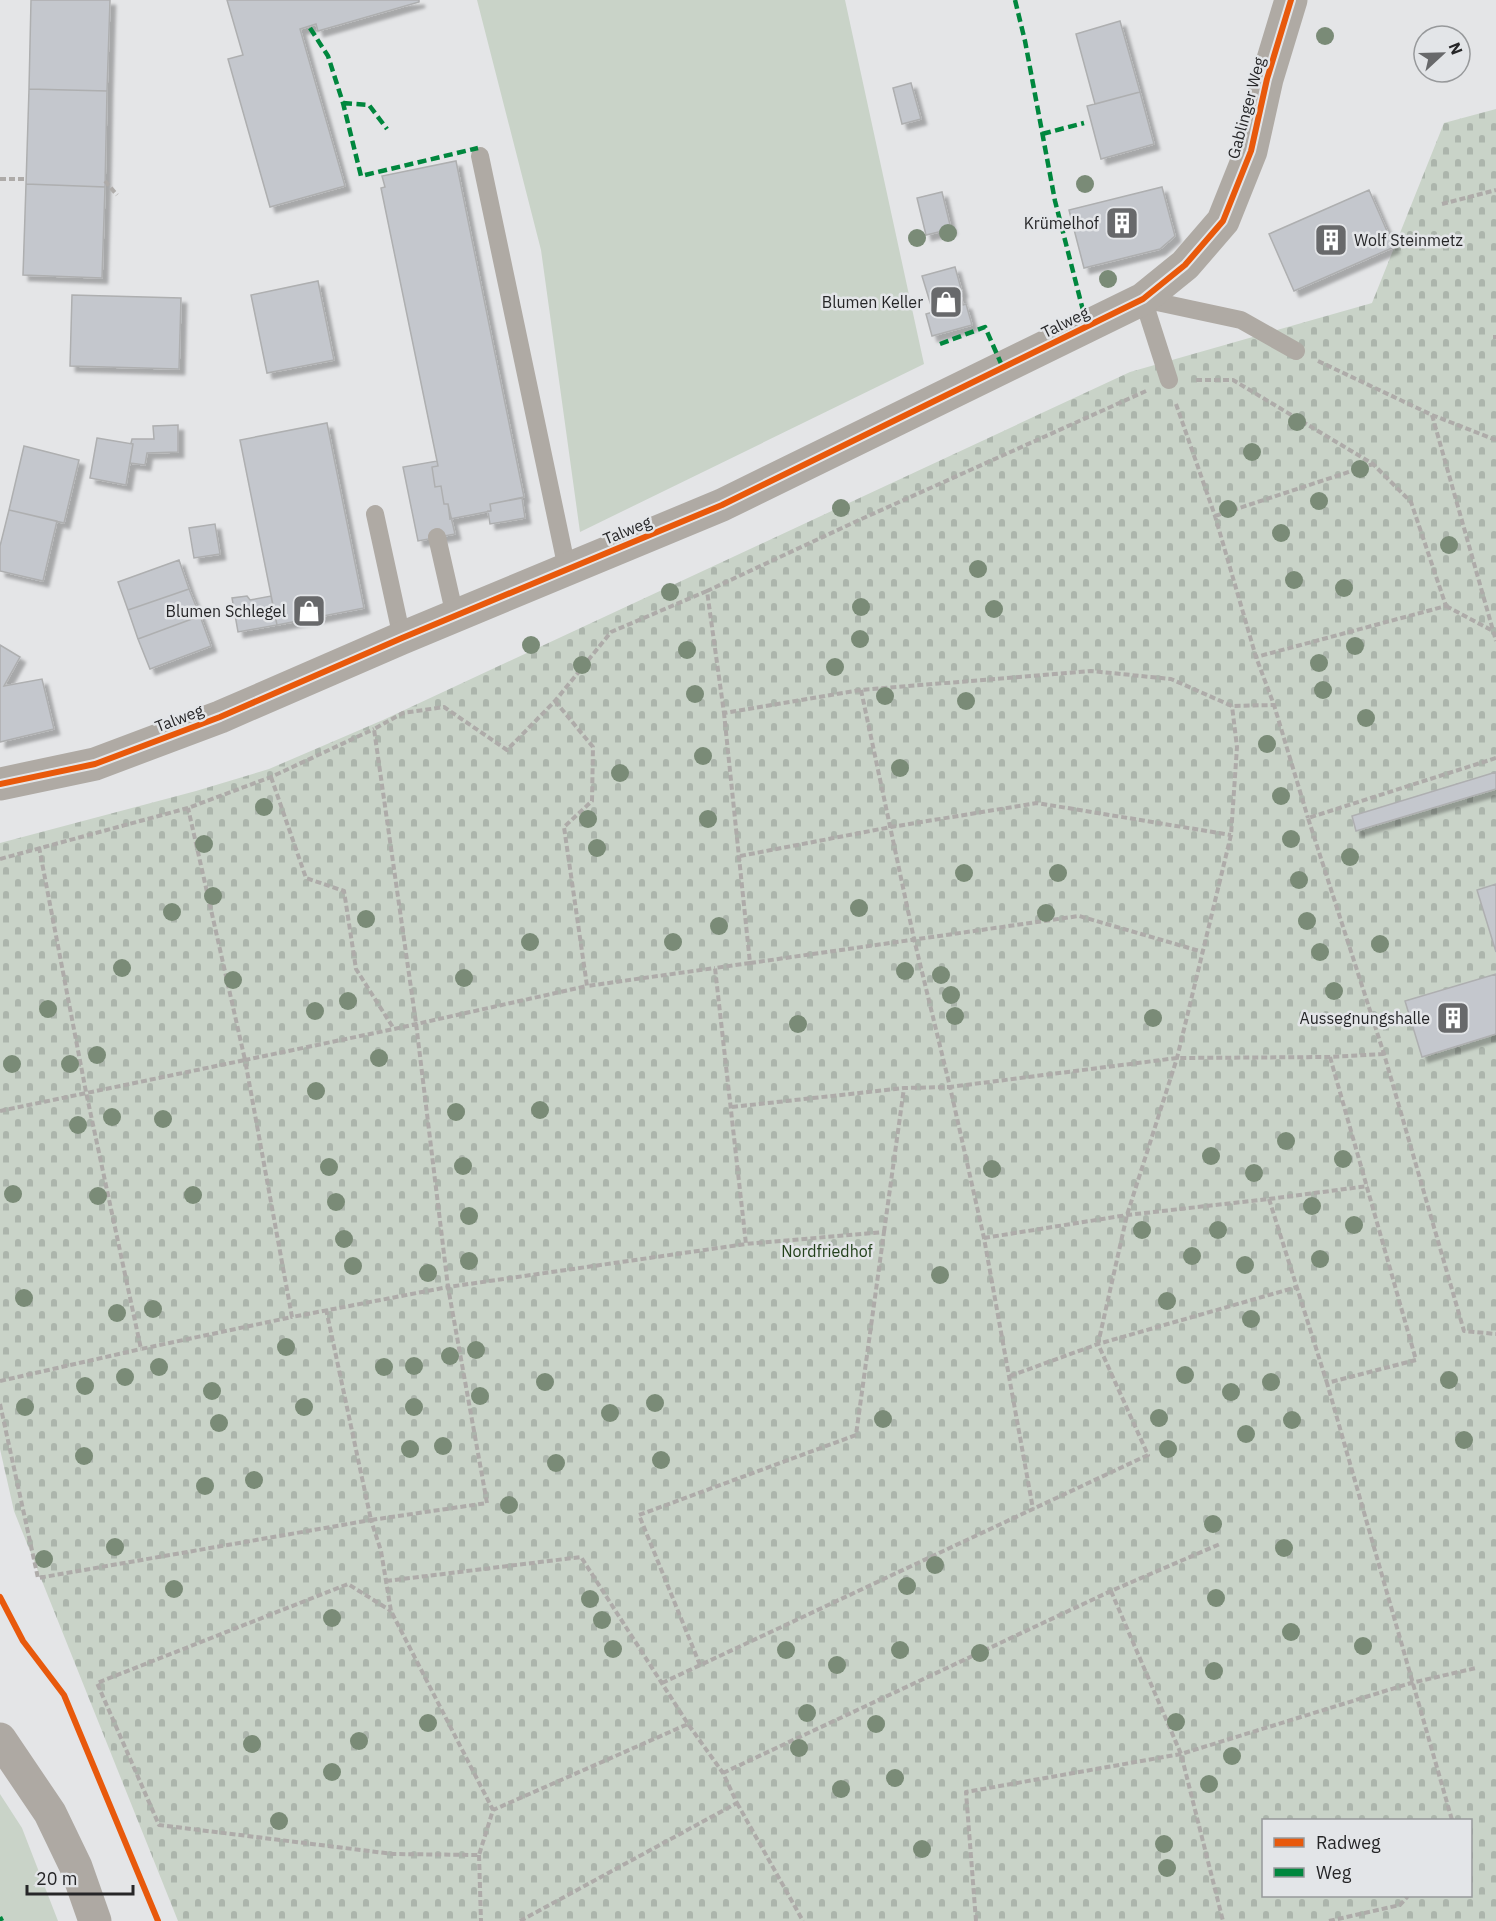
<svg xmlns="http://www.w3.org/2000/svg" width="1496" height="1921" font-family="'IBM Plex Sans',sans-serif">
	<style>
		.green { fill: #c9d3c8 }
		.cemetery { fill: url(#cemetery-stones); fill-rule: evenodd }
		.building { fill: #c4c7cd; stroke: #aeafb0; stroke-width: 1.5; filter: url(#shadow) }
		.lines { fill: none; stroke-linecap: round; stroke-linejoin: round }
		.path { stroke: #aeaba9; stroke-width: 4; stroke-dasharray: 6 3; stroke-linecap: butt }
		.service { stroke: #afaaa4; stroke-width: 18 }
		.minor { stroke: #afaaa4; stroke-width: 33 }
		.secondary { stroke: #aea9a3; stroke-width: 33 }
		.quiet { stroke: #00873e; stroke-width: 4.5; stroke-dasharray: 9 4.5; stroke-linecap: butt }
		.cycleway-casing { stroke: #e3e5e8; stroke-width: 10 }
		.cycleway { stroke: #e8590c; stroke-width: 6 }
		.tree { fill: #7a8b77 }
		.labels { text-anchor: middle; stroke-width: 5; stroke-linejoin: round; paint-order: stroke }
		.street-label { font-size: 16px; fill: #262628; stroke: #e3e5e8 }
		.poi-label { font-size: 16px; fill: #262628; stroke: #e3e5e8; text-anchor: end }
		.park-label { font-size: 16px; fill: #23411c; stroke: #e3e5e8 }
	</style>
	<defs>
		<pattern id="cemetery-stones" width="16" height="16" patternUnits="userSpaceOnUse" patternTransform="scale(1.5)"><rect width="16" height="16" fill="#c9d3c8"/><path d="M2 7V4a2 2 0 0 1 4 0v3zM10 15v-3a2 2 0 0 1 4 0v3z" fill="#acb5ac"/></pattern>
		<filter id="shadow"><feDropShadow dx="5.5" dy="5.5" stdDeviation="1.5" flood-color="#0004"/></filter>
	</defs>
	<rect width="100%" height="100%" fill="#e4e5e7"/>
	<!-- green -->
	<path class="green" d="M477 0H845L924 364 580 532 541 250Z
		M0 1794 22 1828 58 1921H0Z"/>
	<!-- cemetery -->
	<path class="cemetery" d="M1496 109V1921H178L14 1511 0 1449V843L196 791 269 769 383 720 1130 372 1372 303 1444 123ZM1264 1820H1470V1896H1264Z"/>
	<!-- building -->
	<path class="building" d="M31 0H110L107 91 29 89Z
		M227 0H419V2L318 31 316 24 300 29 345 186 270 207 228 59 243 55Z
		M1120 21 1140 92 1095 104 1076 34Z
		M911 83 921 119 902 124 893 88Z
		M29 89 107 91 105 187 26 184Z
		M1140 92 1154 144 1101 159 1087 106Z
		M456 161 524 497 490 504 491 511 450 519 448 504H444L441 486 435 487 432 467 438 466 437 461 381 188 385 187 382 176Z
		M26 184 105 187 102 278 23 275Z
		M1162 187 1175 236 1160 249 1084 268 1069 210Z
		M1369 190 1394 247 1294 291 1269 234Z
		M942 192 951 229 926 235 917 198Z
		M955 267 962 292H960L963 305 966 304 972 325 932 336 926 314 933 312 922 276Z
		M318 281 334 360 267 373 251 295Z
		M72 295 181 298 179 369 70 366Z
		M327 423 364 608 277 625 240 440Z
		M178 425V452L147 453 145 465 130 463 133 444 131 443 132 439H154L153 426Z
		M97 438 133 444 126 485 90 478Z
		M24 446 79 460 64 523 9 510Z
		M437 461 438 466 432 467 435 487 441 486 444 504H448L455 534 418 541 403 467Z
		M522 498 525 518 490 524 488 511H491L490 504Z
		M9 510 57 521 43 581 0 571V546Z
		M215 524 220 554 194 558 189 528Z
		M179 560 189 589 128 610 118 582Z
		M189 589 200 616 138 639 128 610Z
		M247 596 250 600 271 596 277 625 238 632 232 598Z
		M200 616 211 646 150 669 138 639Z
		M0 645 20 657 4 686 42 679 54 729 0 742Z
		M1496 772V789L1356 831 1352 816Z
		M1496 884V952L1477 890Z
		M1496 974V1034L1422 1057 1405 1001Z"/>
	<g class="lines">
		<!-- path -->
		<path class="path" d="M0 179H26
			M105 181 117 195
			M1442 204 1496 190
			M1493 337H1496
			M1318 361 1432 415 1496 440
			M1196 380H1233L1373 464 1411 502 1446 606 1256 657
			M1146 391 857 521 707 591 724 713 861 690 1091 671 1171 679 1232 706 1274 705
			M1176 404 1215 516 1256 657 1274 705 1308 818
			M1432 415 1496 641
			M1215 516 1373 464
			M707 591 611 632 555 701 507 750 444 707 403 713 374 729 416 1023 448 1287 746 1244 715 968 750 963 724 713
			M1446 606 1493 631
			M861 690 914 939 950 1087 1177 1058 1330 1057 1384 1054
			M555 701 593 747 592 801 564 827 587 986 715 968
			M1496 758 1308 818 1384 1054 1464 1331 1496 1334
			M271 777 306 878 344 891 356 969 394 1029
			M39 847 86 1092 141 1349 292 1317
			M740 856 891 827 1037 803 1231 835
			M0 859 188 808 271 777 374 729
			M750 963 1079 916 1203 952
			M1330 1057 1416 1360 1327 1383 1452 1820
			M732 1107 904 1088 950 1087 984 1238 1033 1509
			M0 1111 245 1060 188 808
			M1269 1199 1327 1383
			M884 1232 904 1088
			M984 1238 1127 1215 1269 1199 1368 1186
			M326 1309 371 1520 487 1503 448 1287 292 1317 245 1060 394 1029 587 986
			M1010 1376 1098 1344 1297 1287
			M0 1381 141 1349
			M0 1404 38 1578 371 1520 381 1551 391 1611 493 1810 479 1855 393 1854 159 1825 97 1683 348 1584 391 1611
			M386 1581 581 1557 688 1724 493 1810
			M1111 1591 1181 1754 1223 1921
			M700 1665 639 1515 856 1435 884 1232 746 1244
			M662 1683 1148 1455 1098 1344 1127 1215 1177 1058 1231 835 1237 747 1232 706
			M723 1773 1111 1591 1220 1544
			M737 1803 803 1921
			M479 1855 481 1921
			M520 1921 737 1803 723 1773 688 1724
			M976 1921 966 1792 1181 1754 1411 1683 1476 1668
			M1329 1921 1400 1905 1408 1896"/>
		<!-- service -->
		<path class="service" d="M480 156 567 569
			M1143 299 1241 320 1296 351
			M1143 299 1169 380
			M375 514 402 638
			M437 537 455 616"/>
		<!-- minor -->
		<path class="minor" d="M0 784 95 764 220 717 402 638 722 505 1143 299 1185 265 1223 221 1251 151 1267 79 1291 0"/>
		<!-- secondary -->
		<path class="secondary" d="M0 1739 50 1813 76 1867 95 1921"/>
		<!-- quiet -->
		<path class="quiet" d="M1015 0 1025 41 1055 201 1087 326
			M310 28 328 56 343 103 361 176 478 148
			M343 103 369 105 387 129
			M1042 134 1084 123
			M940 344 985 327 1003 368
			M0 1917 2 1921"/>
		<defs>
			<path id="cycleway" d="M0 784 95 764 220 717 402 638 722 505 1143 299 1185 265 1223 221 1251 151 1267 79 1291 0
				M0 1597 23 1641 64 1695 158 1921"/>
		</defs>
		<!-- cycleway casing -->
		<use href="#cycleway" class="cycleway-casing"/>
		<!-- cycleway -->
		<use href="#cycleway" class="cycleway"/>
	</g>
	<!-- trees -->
	<g class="tree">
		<circle cx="1325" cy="36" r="9"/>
		<circle cx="1085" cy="184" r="9"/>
		<circle cx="948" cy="233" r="9"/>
		<circle cx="917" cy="238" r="9"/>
		<circle cx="1108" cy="279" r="9"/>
		<circle cx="1297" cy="422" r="9"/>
		<circle cx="1252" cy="452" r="9"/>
		<circle cx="1360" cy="469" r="9"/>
		<circle cx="1319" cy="501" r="9"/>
		<circle cx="841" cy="508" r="9"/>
		<circle cx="1228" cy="509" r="9"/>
		<circle cx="1281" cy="533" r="9"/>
		<circle cx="1449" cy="545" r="9"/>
		<circle cx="978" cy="569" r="9"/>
		<circle cx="1294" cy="580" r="9"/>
		<circle cx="1344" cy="588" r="9"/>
		<circle cx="670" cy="592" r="9"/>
		<circle cx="861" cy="607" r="9"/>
		<circle cx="994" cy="609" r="9"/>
		<circle cx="860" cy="639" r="9"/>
		<circle cx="531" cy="645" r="9"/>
		<circle cx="1355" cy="646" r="9"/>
		<circle cx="687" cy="650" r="9"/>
		<circle cx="1319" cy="663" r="9"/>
		<circle cx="582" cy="665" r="9"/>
		<circle cx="835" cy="667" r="9"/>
		<circle cx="1323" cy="690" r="9"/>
		<circle cx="695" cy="694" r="9"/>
		<circle cx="885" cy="696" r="9"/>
		<circle cx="966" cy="701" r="9"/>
		<circle cx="1366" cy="718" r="9"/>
		<circle cx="1267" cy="744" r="9"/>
		<circle cx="703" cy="756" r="9"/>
		<circle cx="900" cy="768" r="9"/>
		<circle cx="620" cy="773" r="9"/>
		<circle cx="1281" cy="796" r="9"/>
		<circle cx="264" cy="807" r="9"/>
		<circle cx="588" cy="819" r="9"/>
		<circle cx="708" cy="819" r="9"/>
		<circle cx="1291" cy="839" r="9"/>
		<circle cx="204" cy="844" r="9"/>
		<circle cx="597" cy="848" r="9"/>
		<circle cx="1350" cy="857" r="9"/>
		<circle cx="964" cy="873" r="9"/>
		<circle cx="1058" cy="873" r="9"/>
		<circle cx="1299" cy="880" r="9"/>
		<circle cx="213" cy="896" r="9"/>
		<circle cx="859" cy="908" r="9"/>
		<circle cx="172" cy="912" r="9"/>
		<circle cx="1046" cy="913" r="9"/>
		<circle cx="366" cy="919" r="9"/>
		<circle cx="1307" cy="921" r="9"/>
		<circle cx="719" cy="926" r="9"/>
		<circle cx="530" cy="942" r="9"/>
		<circle cx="673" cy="942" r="9"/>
		<circle cx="1380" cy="944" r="9"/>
		<circle cx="1320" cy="952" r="9"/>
		<circle cx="122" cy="968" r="9"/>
		<circle cx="905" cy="971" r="9"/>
		<circle cx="941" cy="975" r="9"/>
		<circle cx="464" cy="978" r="9"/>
		<circle cx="233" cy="980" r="9"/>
		<circle cx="1334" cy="991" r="9"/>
		<circle cx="951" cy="995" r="9"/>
		<circle cx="348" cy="1001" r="9"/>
		<circle cx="48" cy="1009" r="9"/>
		<circle cx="315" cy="1011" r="9"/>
		<circle cx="955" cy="1016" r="9"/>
		<circle cx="1153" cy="1018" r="9"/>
		<circle cx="798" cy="1024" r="9"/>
		<circle cx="97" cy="1055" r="9"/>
		<circle cx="379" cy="1058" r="9"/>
		<circle cx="12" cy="1064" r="9"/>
		<circle cx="70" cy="1064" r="9"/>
		<circle cx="316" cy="1091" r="9"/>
		<circle cx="540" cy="1110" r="9"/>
		<circle cx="456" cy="1112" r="9"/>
		<circle cx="112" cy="1117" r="9"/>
		<circle cx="163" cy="1119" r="9"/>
		<circle cx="78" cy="1125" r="9"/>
		<circle cx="1286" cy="1141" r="9"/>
		<circle cx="1211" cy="1156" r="9"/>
		<circle cx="1343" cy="1159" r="9"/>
		<circle cx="463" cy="1166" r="9"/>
		<circle cx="329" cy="1167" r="9"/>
		<circle cx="992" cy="1169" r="9"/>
		<circle cx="1254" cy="1173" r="9"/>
		<circle cx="13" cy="1194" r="9"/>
		<circle cx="193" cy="1195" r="9"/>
		<circle cx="98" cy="1196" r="9"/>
		<circle cx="336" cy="1202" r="9"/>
		<circle cx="1312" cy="1206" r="9"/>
		<circle cx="469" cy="1216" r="9"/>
		<circle cx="1354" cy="1225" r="9"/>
		<circle cx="1142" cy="1230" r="9"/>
		<circle cx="1218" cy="1230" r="9"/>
		<circle cx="344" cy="1239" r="9"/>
		<circle cx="1192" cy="1256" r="9"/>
		<circle cx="1320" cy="1259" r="9"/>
		<circle cx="469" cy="1261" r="9"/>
		<circle cx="1245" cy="1265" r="9"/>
		<circle cx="353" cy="1266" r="9"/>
		<circle cx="428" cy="1273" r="9"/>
		<circle cx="940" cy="1275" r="9"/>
		<circle cx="24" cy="1298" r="9"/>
		<circle cx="1167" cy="1301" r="9"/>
		<circle cx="153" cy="1309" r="9"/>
		<circle cx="117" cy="1313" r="9"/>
		<circle cx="1251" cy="1319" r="9"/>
		<circle cx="286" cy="1347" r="9"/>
		<circle cx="476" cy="1350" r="9"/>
		<circle cx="450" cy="1356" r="9"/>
		<circle cx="414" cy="1366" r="9"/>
		<circle cx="159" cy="1367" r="9"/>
		<circle cx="384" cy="1367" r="9"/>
		<circle cx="1185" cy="1375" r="9"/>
		<circle cx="125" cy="1377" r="9"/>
		<circle cx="1449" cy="1380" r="9"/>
		<circle cx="545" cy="1382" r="9"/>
		<circle cx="1271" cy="1382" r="9"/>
		<circle cx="85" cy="1386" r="9"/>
		<circle cx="212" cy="1391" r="9"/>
		<circle cx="1231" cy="1392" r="9"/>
		<circle cx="480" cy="1396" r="9"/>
		<circle cx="655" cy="1403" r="9"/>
		<circle cx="25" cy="1407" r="9"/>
		<circle cx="304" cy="1407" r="9"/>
		<circle cx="414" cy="1407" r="9"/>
		<circle cx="610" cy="1413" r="9"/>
		<circle cx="1159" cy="1418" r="9"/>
		<circle cx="883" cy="1419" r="9"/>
		<circle cx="1292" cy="1420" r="9"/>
		<circle cx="219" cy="1423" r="9"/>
		<circle cx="1246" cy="1434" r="9"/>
		<circle cx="1464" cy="1440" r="9"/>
		<circle cx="443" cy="1446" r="9"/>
		<circle cx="410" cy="1449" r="9"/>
		<circle cx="1168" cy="1449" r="9"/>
		<circle cx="84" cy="1456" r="9"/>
		<circle cx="661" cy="1460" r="9"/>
		<circle cx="556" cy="1463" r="9"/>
		<circle cx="254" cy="1480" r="9"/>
		<circle cx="205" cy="1486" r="9"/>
		<circle cx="509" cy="1505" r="9"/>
		<circle cx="1213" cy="1524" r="9"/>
		<circle cx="115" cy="1547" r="9"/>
		<circle cx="1284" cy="1548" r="9"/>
		<circle cx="44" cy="1559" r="9"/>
		<circle cx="935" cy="1565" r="9"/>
		<circle cx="907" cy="1586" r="9"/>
		<circle cx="174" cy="1589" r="9"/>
		<circle cx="1216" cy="1598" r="9"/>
		<circle cx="590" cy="1599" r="9"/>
		<circle cx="332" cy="1618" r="9"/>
		<circle cx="602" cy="1620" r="9"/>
		<circle cx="1291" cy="1632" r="9"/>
		<circle cx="1363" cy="1646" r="9"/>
		<circle cx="613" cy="1649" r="9"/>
		<circle cx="786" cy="1650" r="9"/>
		<circle cx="900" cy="1650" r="9"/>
		<circle cx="980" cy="1653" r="9"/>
		<circle cx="837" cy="1665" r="9"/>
		<circle cx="1214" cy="1671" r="9"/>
		<circle cx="807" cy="1713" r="9"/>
		<circle cx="1176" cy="1722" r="9"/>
		<circle cx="428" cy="1723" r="9"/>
		<circle cx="876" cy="1724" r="9"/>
		<circle cx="359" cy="1741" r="9"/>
		<circle cx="252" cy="1744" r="9"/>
		<circle cx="799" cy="1748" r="9"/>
		<circle cx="1232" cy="1756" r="9"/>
		<circle cx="332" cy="1772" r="9"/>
		<circle cx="895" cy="1778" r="9"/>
		<circle cx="1209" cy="1784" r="9"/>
		<circle cx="841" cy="1789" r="9"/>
		<circle cx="279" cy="1821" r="9"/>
		<circle cx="1164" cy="1844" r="9"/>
		<circle cx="922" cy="1849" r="9"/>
		<circle cx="1167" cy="1868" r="9"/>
	</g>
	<!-- icons -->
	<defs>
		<symbol id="building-square" viewBox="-11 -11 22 22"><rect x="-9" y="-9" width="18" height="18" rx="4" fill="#68696b" stroke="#e3e5e8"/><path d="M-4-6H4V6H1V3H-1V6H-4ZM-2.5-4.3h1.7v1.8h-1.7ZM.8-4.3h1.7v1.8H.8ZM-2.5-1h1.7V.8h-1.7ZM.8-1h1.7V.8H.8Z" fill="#fff"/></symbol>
		<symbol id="shop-square" viewBox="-11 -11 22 22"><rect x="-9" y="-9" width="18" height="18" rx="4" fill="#68696b" stroke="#e3e5e8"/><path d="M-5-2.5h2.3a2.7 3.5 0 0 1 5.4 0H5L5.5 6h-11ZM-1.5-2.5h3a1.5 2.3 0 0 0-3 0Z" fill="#fff"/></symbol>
	</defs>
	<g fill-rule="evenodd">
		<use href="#building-square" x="1103" y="204" width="38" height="38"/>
		<use href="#building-square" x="1312" y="221" width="38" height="38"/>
		<use href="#shop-square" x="927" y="283" width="38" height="38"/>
		<use href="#shop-square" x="290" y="592" width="38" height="38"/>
		<use href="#building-square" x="1434" y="999" width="38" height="38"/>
	</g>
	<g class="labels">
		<!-- street labels -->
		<g class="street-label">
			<text transform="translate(1246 108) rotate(-75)" y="6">Gablinger Weg</text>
			<text transform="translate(1065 322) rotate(-26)" y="6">Talweg</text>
			<text transform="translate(627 530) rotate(-22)" y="6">Talweg</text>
			<text transform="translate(179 718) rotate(-21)" y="6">Talweg</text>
		</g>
		<!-- poi labels -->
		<g class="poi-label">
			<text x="1099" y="229">Krümelhof</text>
			<text x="1354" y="246" text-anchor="start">Wolf Steinmetz</text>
			<text x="923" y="308">Blumen Keller</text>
			<text x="286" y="617">Blumen Schlegel</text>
			<text x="1430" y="1024">Aussegnungshalle</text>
		</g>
		<!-- park labels -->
		<g class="park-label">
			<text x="827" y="1257">Nordfriedhof</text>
		</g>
	</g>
	<!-- legend -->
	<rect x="1262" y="1819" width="210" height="78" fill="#e3e5e8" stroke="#97999b" stroke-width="1.5"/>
	<rect x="1274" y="1838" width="30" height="9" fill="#e8590c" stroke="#97999b" stroke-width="1.5"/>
	<text x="1316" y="1849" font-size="18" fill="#262628">Radweg</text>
	<rect x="1274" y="1868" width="30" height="9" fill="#00873e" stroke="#97999b" stroke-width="1.5"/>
	<text x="1316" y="1879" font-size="18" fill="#262628">Weg</text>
	<!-- north arrow -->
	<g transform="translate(1442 54) rotate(68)"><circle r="28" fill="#e3e5e8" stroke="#97999b" stroke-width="1.5"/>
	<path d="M0-4.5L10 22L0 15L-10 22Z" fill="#68696b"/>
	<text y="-9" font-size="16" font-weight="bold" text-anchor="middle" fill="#262628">N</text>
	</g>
	<!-- scale -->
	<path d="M27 1885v9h106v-9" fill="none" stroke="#262628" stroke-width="3"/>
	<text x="36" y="1885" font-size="18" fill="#262628" stroke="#e3e5e8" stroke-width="4.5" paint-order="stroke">20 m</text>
</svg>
